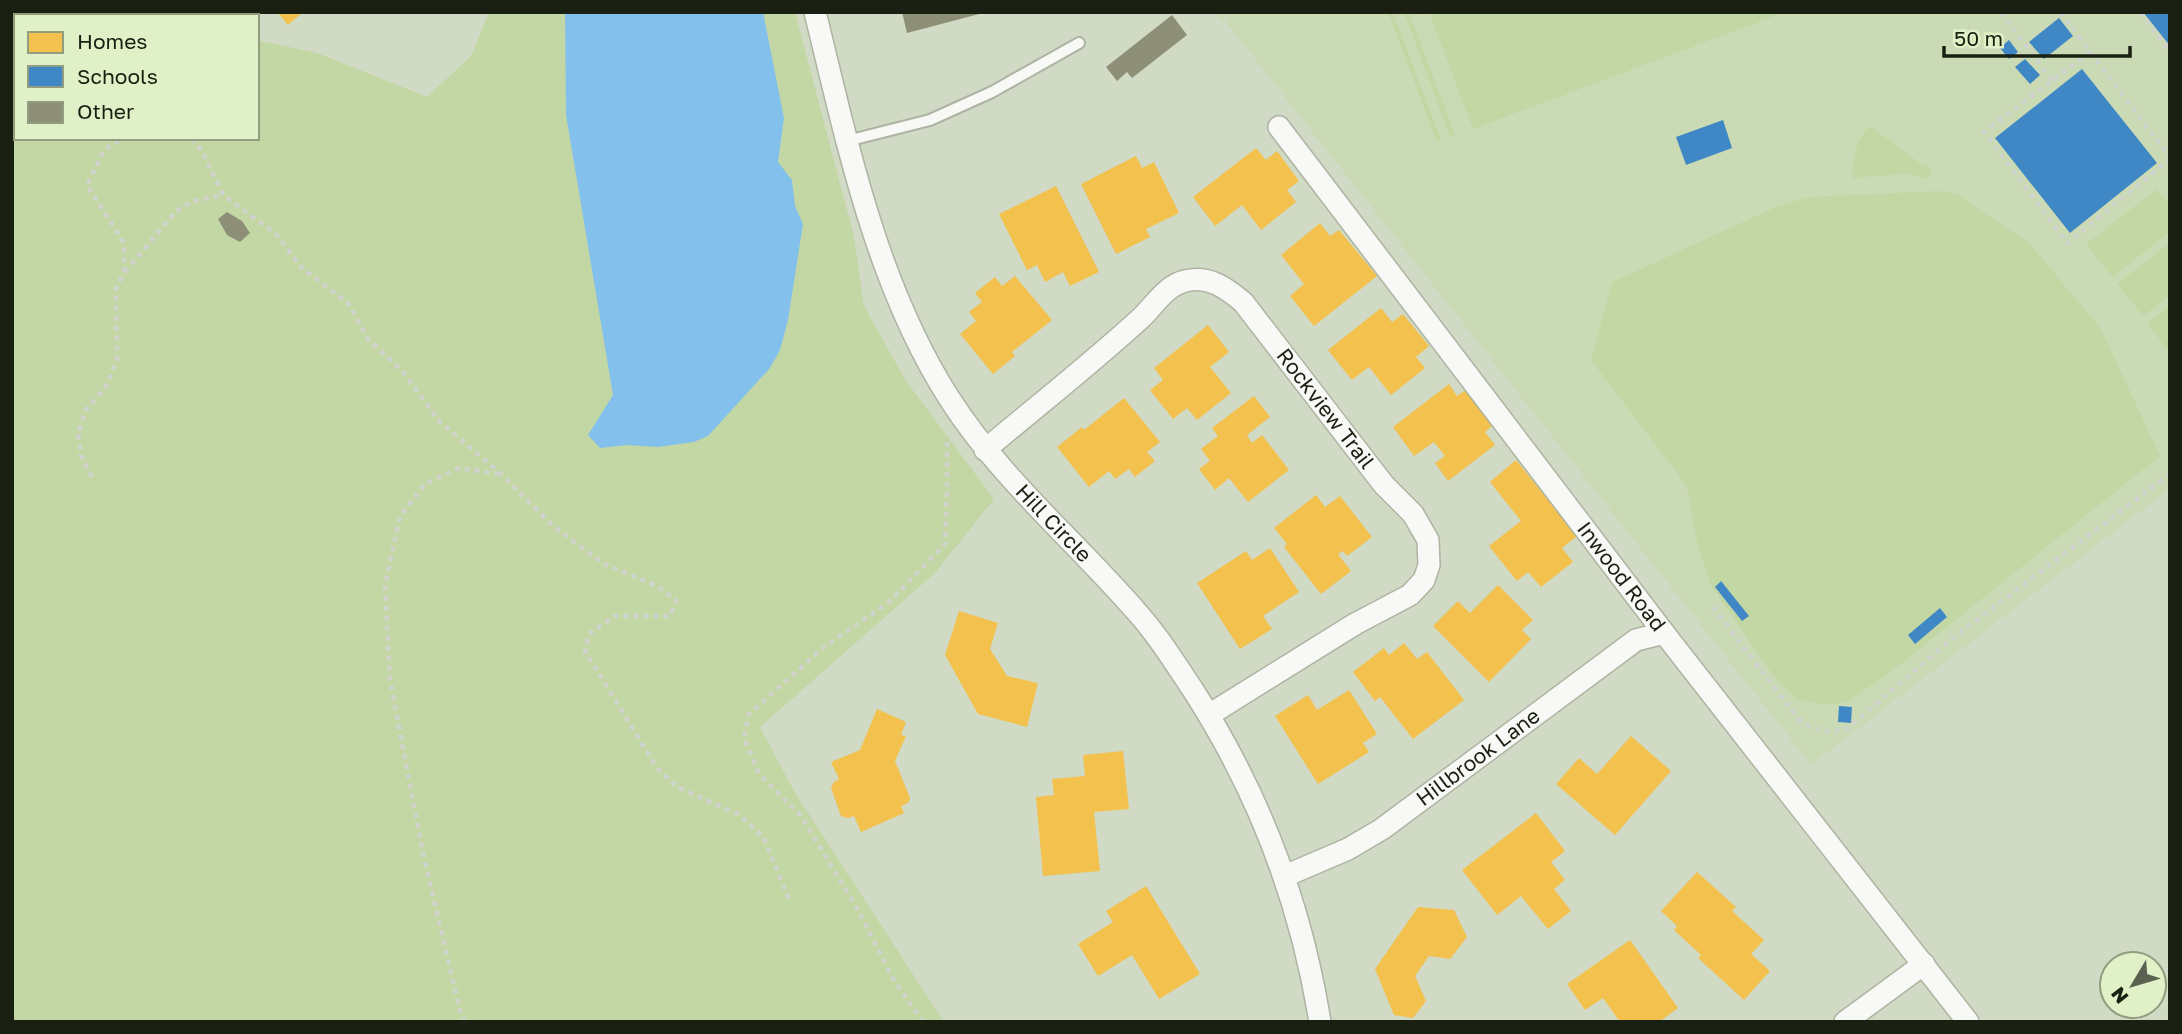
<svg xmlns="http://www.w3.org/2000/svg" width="2182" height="1034" font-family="'Golos Text',sans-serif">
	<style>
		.built { fill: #cadab5 }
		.green { fill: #c3d7a5 }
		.water { fill: #83c1ec }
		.homes { fill: #f2c14e }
		.schools { fill: #3f88c5 }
		.building { fill: #8d9076 }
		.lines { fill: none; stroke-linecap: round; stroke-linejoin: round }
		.lane-casing { stroke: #adb4a2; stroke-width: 14 }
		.street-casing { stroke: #adb4a2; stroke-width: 24 }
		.path { stroke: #d0d3cc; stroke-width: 4.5; stroke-dasharray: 5 5; stroke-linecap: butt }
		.lane { stroke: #f8f9f6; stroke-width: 10 }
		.street { stroke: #f8f9f6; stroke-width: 21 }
		.labels { text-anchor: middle; stroke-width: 7; stroke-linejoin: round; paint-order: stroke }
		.street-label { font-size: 21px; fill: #1a2011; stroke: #e0f1c7 }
	</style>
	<rect width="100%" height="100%" fill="#d1dac4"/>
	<!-- built -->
	<path class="built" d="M1215 12H2170V489L1811 765 1225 21 1231 14 1222 22Z"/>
	<!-- green -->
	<path class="green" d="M489 12H795L854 237 864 306 906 381 994 499 935 573 760 727 794 791 944 1022H12V47L16 46V138H257V40L317 53 427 97 471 56Z
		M1388 12H1393L1441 141 1437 142Z
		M1404 12H1409L1455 135 1450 137Z
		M1429 12H1785L1473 129Z
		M1870 126 1921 164 1932 168 1928 179 1905 174 1852 178C1854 160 1855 138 1870 126Z
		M2157 189 2170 206V232L2112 277 2086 244Z
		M1938 191 1957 194 2029 243 2101 329 2160 456 1893 670 1847 702 1823 705 1796 699 1775 678 1712 587 1698 547 1687 486 1591 360 1612 282 1776 207 1809 197Z
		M2170 243V295L2143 316 2117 284Z
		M2170 306V353L2147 323Z"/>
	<!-- water -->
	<path class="water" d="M565 12H763L784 118 778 162 792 180 795 206 803 224 788 320 780 350 770 368 708 436 694 442 658 447 627 445 600 448 588 435 613 395 566 115Z"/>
	<!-- homes -->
	<path class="homes" d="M44 12H63V13L45 16Z
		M141 12H175L171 16H144Z
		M277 12H303L288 25Z
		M1256 148 1266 160 1277 151 1299 181 1287 190 1296 202 1261 230 1242 205 1215 226 1193 197Z
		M1136 156 1142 168 1154 162 1179 213 1146 229 1150 237 1116 254 1081 184Z
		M1056 186 1099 272 1070 286 1063 272 1045 282 1037 265 1027 270 999 214Z
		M1320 223 1330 236 1339 230 1377 276 1314 326 1290 296 1304 284 1281 255Z
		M1015 276 1052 320 1012 352 1015 356 993 374 960 334 976 321 969 312 982 302 975 293 995 277 1002 286Z
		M1381 308 1392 322 1403 314 1429 346 1416 357 1425 368 1391 395 1369 367 1352 380 1328 350Z
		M1208 325 1229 352 1210 367 1231 393 1197 420 1187 408 1173 419 1150 390 1163 380 1154 368Z
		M1449 384 1457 396 1466 390 1493 425 1485 432 1495 445 1448 481 1435 463 1445 456 1434 442 1414 456 1393 427Z
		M1254 396 1270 417 1247 435 1252 443 1262 435 1289 470 1248 502 1229 478 1215 490 1199 469 1210 461 1201 449 1218 436 1212 428Z
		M1124 398 1160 442 1147 452 1155 461 1135 477 1129 469 1115 479 1109 471 1089 487 1057 447 1082 427 1084 430Z
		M1516 460 1577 536 1562 548 1573 562 1541 587 1528 572 1517 581 1489 546 1521 521 1490 482Z
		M1316 495 1325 507 1340 496 1372 537 1347 556 1343 551 1338 554 1351 571 1321 594 1284 547 1287 544 1274 528Z
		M1270 548 1299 592 1263 616 1272 629 1240 649 1197 583 1246 551 1252 560Z
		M1498 585 1533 620 1522 630 1531 639 1489 682 1433 626 1458 601 1470 613Z
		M959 611 998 623 990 649 1007 676 1038 683 1027 727 978 714 945 655Z
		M1404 643 1417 659 1427 652 1464 700 1413 739 1380 697 1375 701 1353 672 1384 648 1389 655Z
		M1349 690 1377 734 1363 743 1369 752 1318 784 1275 716 1308 695 1317 710Z
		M877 709 906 722 901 735 906 736 895 761 910 798 908 803 901 806 904 813 861 832 854 816 848 818 841 816 831 788 834 782 839 779 831 762 860 750Z
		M1631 736 1671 771 1615 835 1556 784 1579 758 1597 774Z
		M1123 751 1129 809 1094 812 1100 871 1043 876 1036 797 1054 795 1052 779 1085 776 1083 755Z
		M1536 813 1565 851 1551 862 1565 880 1554 889 1571 911 1548 929 1521 896 1497 915 1462 870Z
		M1697 872 1736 907 1732 911 1764 940 1751 954 1770 971 1744 1000 1698 958 1701 955 1674 930 1677 926 1661 911Z
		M1146 886 1200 974 1159 999 1132 955 1098 976 1078 944 1113 922 1106 911Z
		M1418 907 1454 910 1467 937 1450 959 1429 956 1415 976 1426 1001 1413 1018 1394 1015 1375 969Z
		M1630 940 1678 1008 1659 1022H1620L1603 998 1585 1010 1567 984Z"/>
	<!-- schools -->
	<path class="schools" d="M2143 12H2170V46Z
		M2059 18 2073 36 2044 59 2029 42Z
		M2009 40 2018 52 2009 59 2000 48Z
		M2025 59 2040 75 2030 84 2015 67Z
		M2082 69 2157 163 2070 233 1995 138Z
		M1723 120 1732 148 1686 165 1676 137Z
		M1721 581 1749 616 1742 621 1715 587Z
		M1940 608 1947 617 1915 644 1908 635Z
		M1839 706 1852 707 1851 723 1838 722Z"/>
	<!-- building -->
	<path class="building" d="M902 12H983V13L907 33Z
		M1172 15 1187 35 1132 78 1127 72 1117 81 1106 67Z
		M227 212 242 221 250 233 240 242 227 235 218 219Z"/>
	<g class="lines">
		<defs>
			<path id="lane" d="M847 141 930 120 992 92 1079 43"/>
			<g id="street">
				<path id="s1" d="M815 12C847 142 876 284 949 398 1000 478 1073 539 1135 610 1157 634 1175 663 1193 690 1258 791 1301 903 1320 1022"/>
				<path id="s2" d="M1279 127 1664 633 1968 1022"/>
				<path id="s3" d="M985 450C1037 406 1091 364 1141 318 1155 305 1165 286 1185 281 1209 275 1226 288 1243 302L1384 485 1413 514 1428 540 1429 565 1424 580 1410 595 1355 624 1209 715"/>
				<path id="s4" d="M1285 876 1348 849 1382 829 1636 640 1664 633"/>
				<path d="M1845 1022 1924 964"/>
			</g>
		</defs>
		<!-- lane casing -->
		<use href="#lane" class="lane-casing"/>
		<!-- street casing -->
		<use href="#street" class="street-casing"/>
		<!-- path -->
		<path class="path" d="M2001 12 2052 80
			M2060 12 2170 157
			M2140 12 2170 52
			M2090 52 1984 132 2067 243 2170 159
			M192 138 202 151 223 195 276 234 302 268 348 303 368 339 404 373 439 421 501 474 553 526 604 564 657 586 676 600 670 616H615L589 634 585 651 657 768 677 787 738 814 763 836 790 902
			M125 272 176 211 194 201 223 195
			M92 477 81 455 78 433 86 410 106 386 117 360 116 289 124 272V243L87 185 104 150 122 138
			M1713 607 1798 719C1818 732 1824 733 1847 729L1954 637 2170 474
			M465 1022 460 1011 424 858 390 680 385 586 400 516 425 484 459 468 500 474
			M923 1022 892 977 857 908 801 816 759 774 744 738 749 714 824 647 888 603 945 544 947 490V436"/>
		<!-- lane -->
		<use href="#lane" class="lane"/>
		<!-- street -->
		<use href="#street" class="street"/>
	</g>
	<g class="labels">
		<!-- street labels -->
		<g class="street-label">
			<text dy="7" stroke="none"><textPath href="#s3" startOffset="462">Rockview Trail</textPath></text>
			<text dy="7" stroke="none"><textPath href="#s1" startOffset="574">Hill Circle</textPath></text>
			<text dy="7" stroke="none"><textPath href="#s2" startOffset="565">Inwood Road</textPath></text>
			<text dy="7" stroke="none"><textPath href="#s4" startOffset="228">Hillbrook Lane</textPath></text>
		</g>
	</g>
	<!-- border -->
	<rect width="2182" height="1034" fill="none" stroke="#1a2011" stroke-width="28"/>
	<!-- legend -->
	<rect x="14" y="14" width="245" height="126" fill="#e0f1c7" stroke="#919d7e" stroke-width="2"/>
	<rect x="28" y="32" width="35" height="21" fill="#f2c14e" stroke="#919d7e" stroke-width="2"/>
	<text x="77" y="49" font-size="21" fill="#1a2011">Homes</text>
	<rect x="28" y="66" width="35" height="21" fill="#3f88c5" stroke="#919d7e" stroke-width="2"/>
	<text x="77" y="84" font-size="21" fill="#1a2011">Schools</text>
	<rect x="28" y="102" width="35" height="21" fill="#8d9076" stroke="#919d7e" stroke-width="2"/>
	<text x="77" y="119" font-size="21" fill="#1a2011">Other</text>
	<!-- north arrow -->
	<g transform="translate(2133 985) rotate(232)"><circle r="33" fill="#e0f1c7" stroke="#919d7e" stroke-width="2"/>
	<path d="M0-5L12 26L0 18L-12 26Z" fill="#5a6150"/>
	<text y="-10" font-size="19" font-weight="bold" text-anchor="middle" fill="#1a2011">N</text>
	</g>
	<!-- scale -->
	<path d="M1944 46v10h186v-10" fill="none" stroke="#1a2011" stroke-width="3.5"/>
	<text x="1954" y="46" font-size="21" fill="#1a2011" stroke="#e0f1c7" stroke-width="5" paint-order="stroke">50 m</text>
</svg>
